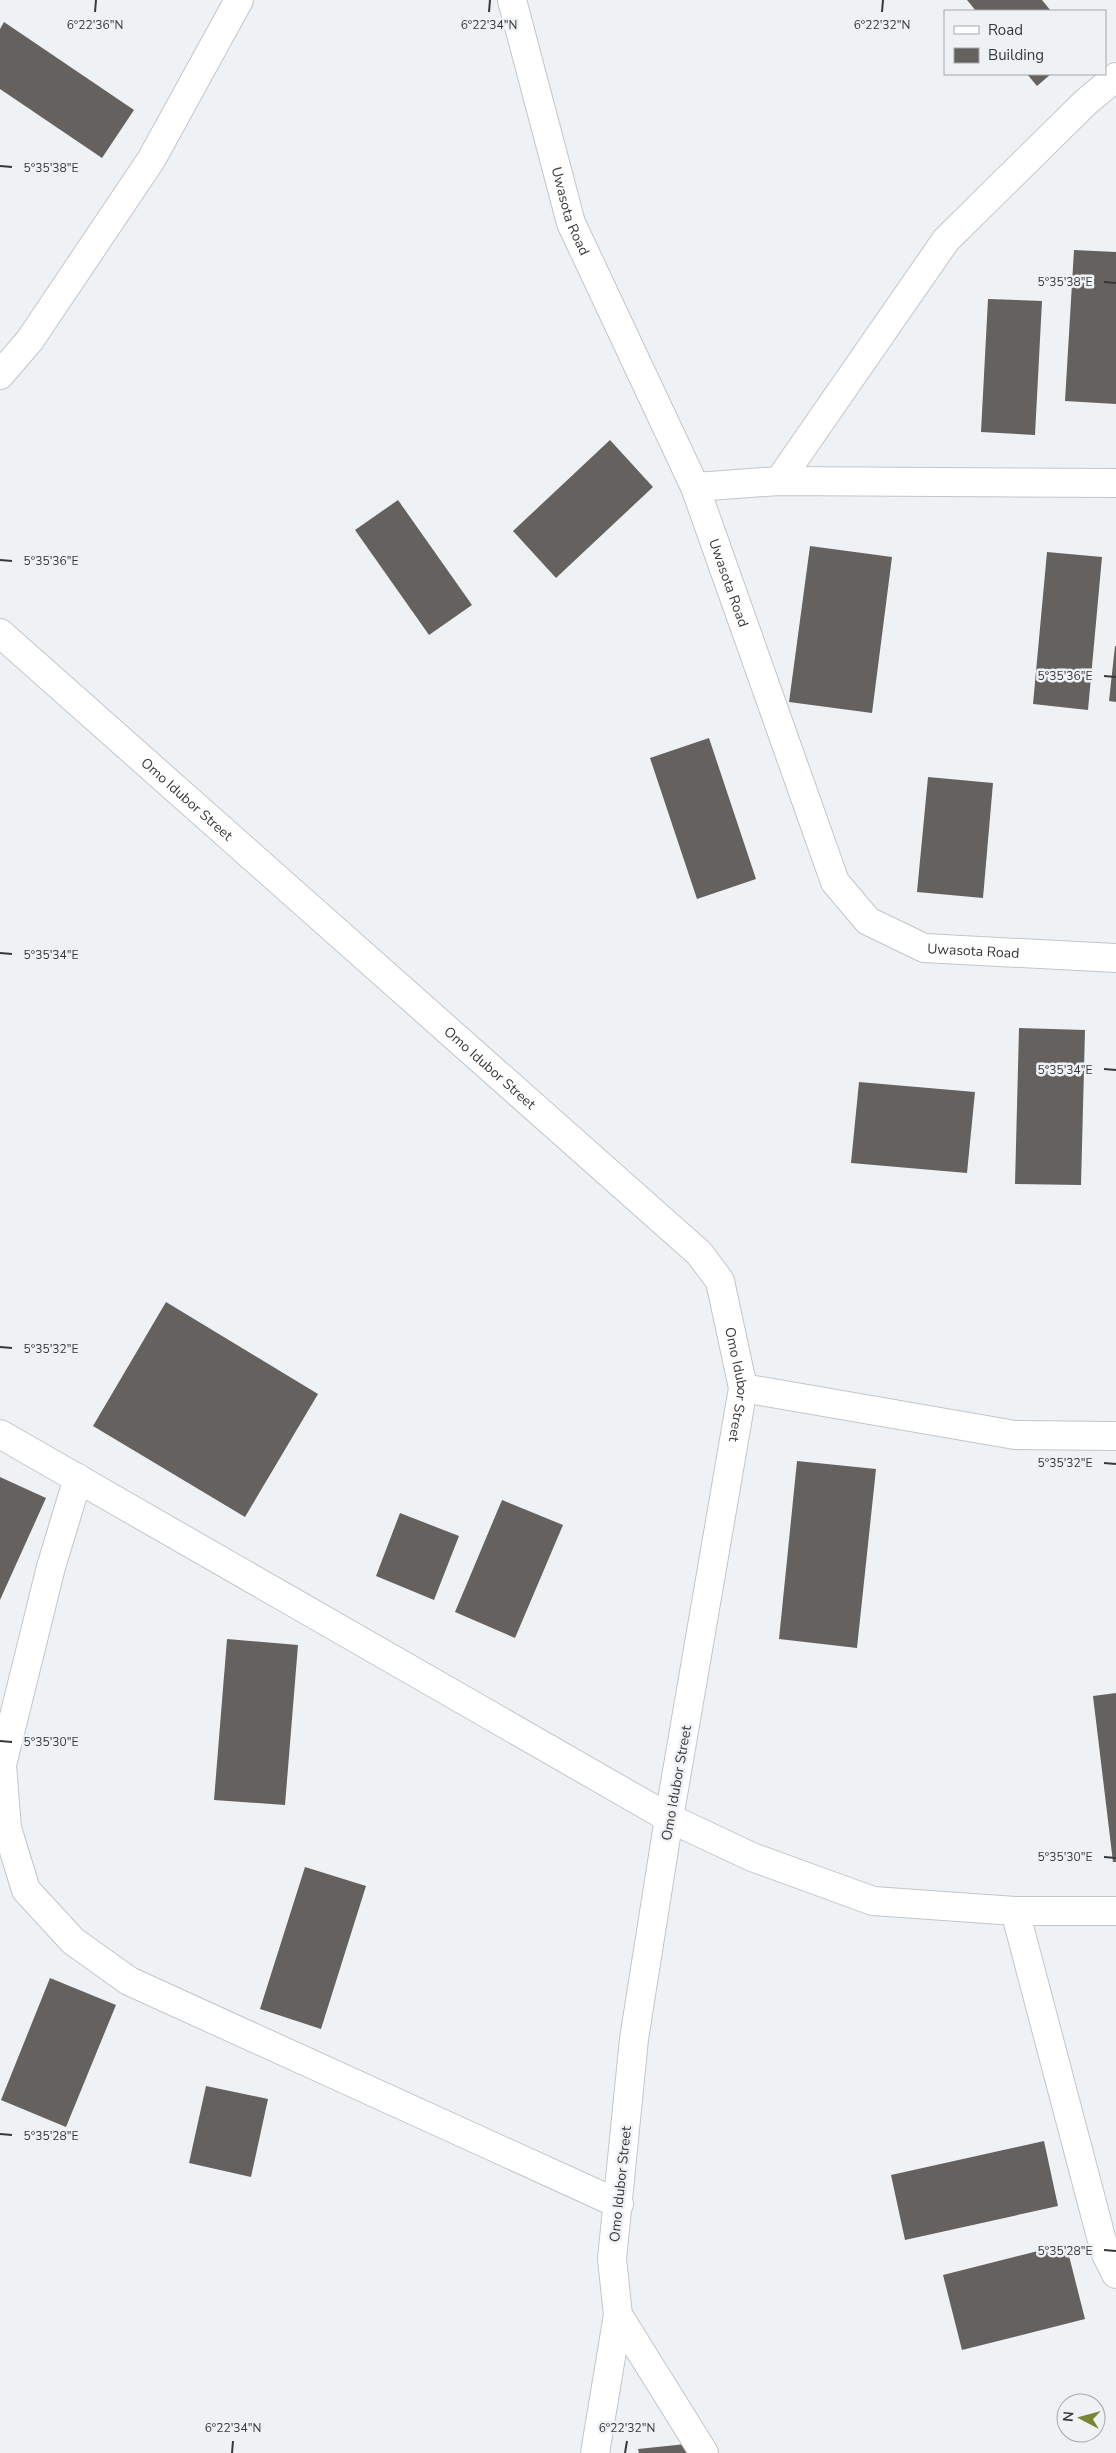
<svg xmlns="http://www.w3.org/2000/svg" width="1116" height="2453" font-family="'Nunito Sans',sans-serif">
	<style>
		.building { fill: #65615f }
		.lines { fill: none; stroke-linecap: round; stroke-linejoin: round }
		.street-casing { stroke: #c2c6c9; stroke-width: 30 }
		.street { stroke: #fff; stroke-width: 28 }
		.ticks { fill: none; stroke: #373839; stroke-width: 2 }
		.labels { text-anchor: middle; stroke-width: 5; stroke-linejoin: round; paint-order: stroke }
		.street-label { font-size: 14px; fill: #373839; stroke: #eff2f5 }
		.ticks-label { font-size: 12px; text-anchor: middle; fill: #373839; stroke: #eff2f5; stroke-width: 5; stroke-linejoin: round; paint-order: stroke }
	</style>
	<rect width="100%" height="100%" fill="#eff2f5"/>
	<!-- building -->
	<path class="building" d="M967 0H1042L1051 11H976Z
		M4 22 134 110 102 158 0 89V29Z
		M1027 74H1051L1037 86Z
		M1074 250 1116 252V404L1065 401Z
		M988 299 1042 301 1035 435 981 432Z
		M610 440 653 487 556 578 513 531Z
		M398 500 472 605 429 635 355 530Z
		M810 546 892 557 872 713 789 702Z
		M1047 552 1102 557 1088 710 1033 704Z
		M1115 646H1116V702L1109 701Z
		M709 738 756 879 697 899 650 758Z
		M928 777 993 783 983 898 917 892Z
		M1019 1028 1085 1030 1081 1185 1015 1184Z
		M859 1082 975 1092 967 1173 851 1163Z
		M166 1302 318 1394 245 1517 93 1426Z
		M797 1461 876 1469 857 1648 779 1639Z
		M0 1477 46 1498 0 1600Z
		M502 1500 563 1525 515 1638 455 1612Z
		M400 1513 459 1536 434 1600 376 1576Z
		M227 1639 298 1645 285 1805 214 1800Z
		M1116 1693V1862H1113L1093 1696Z
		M305 1867 366 1886 321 2029 260 2009Z
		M50 1978 116 2005 66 2127 1 2100Z
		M206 2086 268 2099 251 2177 189 2163Z
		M1044 2141 1058 2206 905 2240 891 2175Z
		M1066 2244 1085 2319 962 2350 943 2275Z
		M686 2444 687 2453H639L638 2449Z"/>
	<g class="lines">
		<defs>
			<g id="street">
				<path id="s1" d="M512 0 571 223 695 487 835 882 868 921 924 948 1116 958"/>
				<path d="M0 375 30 340 151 160 239 0"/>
				<path d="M779 481 946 240 1086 102 1116 77"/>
				<path d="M695 487 779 481 1116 483"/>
				<path id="s2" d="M0 633 699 1253 720 1281 743 1388 669 1818 634 2039 612 2259 618 2315 704 2453"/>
				<path d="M743 1388 1015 1435 1116 1436"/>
				<path d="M0 1434 669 1818 752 1857 873 1901 1015 1911H1116"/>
				<path d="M78 1478 51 1567 2 1765 7 1828 26 1890 73 1941 129 1981 619 2204"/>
				<path d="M1015 1911 1105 2252 1116 2274"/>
				<path d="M595 2453 618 2315"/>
			</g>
		</defs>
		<!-- street casing -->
		<use href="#street" class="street-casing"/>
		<!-- street -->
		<use href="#street" class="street"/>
	</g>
	<!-- ticks -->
	<path class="ticks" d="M95 12 96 0M489 12 490 0M882 12 883 0M0 166 12 167M1104 282 1116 283M0 560 12 561M1104 676 1116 677M0 953 12 954M1104 1069 1116 1070M0 1347 12 1348M1104 1463 1116 1464M0 1741 12 1742M1104 1857 1116 1858M0 2134 12 2135M1104 2250 1116 2251M232 2453 233 2441M625 2453 627 2441"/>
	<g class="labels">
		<!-- street labels -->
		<g class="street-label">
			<text dy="5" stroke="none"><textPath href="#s1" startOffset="219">Uwasota Road</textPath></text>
			<text dy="5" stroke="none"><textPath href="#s1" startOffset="624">Uwasota Road</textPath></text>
			<text dy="5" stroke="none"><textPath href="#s2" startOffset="250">Omo Idubor Street</textPath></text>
			<text dy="5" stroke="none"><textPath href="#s1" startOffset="1104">Uwasota Road</textPath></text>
			<text dy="5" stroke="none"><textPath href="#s2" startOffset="655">Omo Idubor Street</textPath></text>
			<text dy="5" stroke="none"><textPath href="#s2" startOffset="1075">Omo Idubor Street</textPath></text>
			<text transform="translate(676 1783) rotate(-80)" y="5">Omo Idubor Street</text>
			<text transform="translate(620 2184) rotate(-84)" y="5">Omo Idubor Street</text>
		</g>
	</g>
	<g class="ticks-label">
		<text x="95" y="29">6°22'36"N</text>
		<text x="489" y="29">6°22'34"N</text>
		<text x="882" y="29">6°22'32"N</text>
		<text x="51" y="172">5°35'38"E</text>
		<text x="1065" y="286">5°35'38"E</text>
		<text x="51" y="565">5°35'36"E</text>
		<text x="1065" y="680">5°35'36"E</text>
		<text x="51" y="959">5°35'34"E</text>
		<text x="1065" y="1074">5°35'34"E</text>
		<text x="51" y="1353">5°35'32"E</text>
		<text x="1065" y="1467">5°35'32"E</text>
		<text x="51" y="1746">5°35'30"E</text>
		<text x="1065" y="1861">5°35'30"E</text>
		<text x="51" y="2140">5°35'28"E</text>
		<text x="1065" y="2255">5°35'28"E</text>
		<text x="233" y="2432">6°22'34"N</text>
		<text x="627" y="2432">6°22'32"N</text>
	</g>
	<!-- legend -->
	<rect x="944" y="10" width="162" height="65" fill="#eff2f5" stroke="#a5a8aa"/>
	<rect x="954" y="26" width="25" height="8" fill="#ffffff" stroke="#a5a8aa"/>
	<text x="988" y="35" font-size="15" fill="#373839">Road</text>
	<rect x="954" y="48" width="25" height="15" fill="#65615f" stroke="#a5a8aa"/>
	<text x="988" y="60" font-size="15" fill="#373839">Building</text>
	<!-- north arrow -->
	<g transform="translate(1081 2418) rotate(276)"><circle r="24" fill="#eff2f5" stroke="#a5a8aa"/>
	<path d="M0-4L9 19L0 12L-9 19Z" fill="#788634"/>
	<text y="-8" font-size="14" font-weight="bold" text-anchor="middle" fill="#373839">N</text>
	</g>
</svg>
